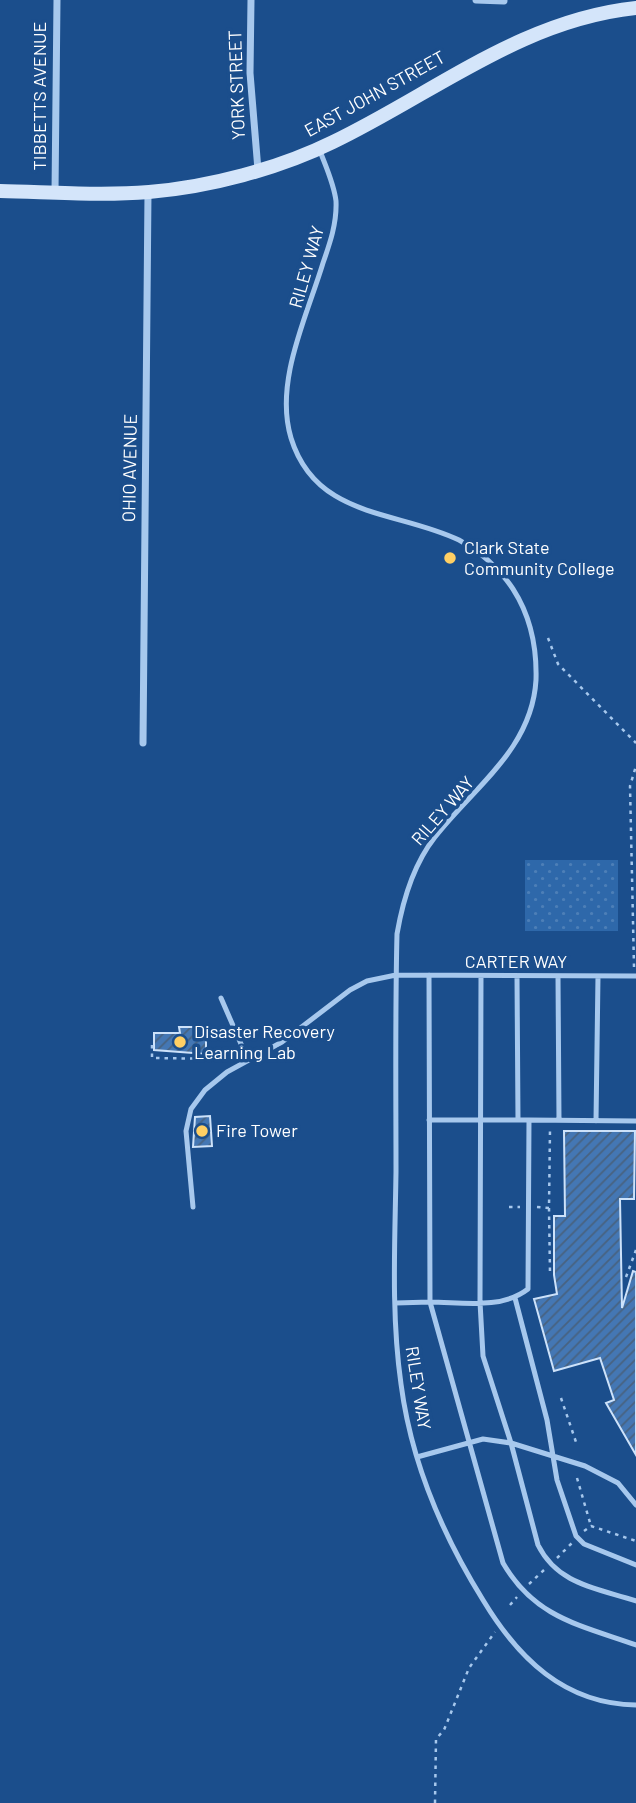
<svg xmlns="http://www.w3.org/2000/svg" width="636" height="1803" font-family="Barlow,sans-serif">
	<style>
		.park { fill: url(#park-dots) }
		.building { fill: url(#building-hatch); stroke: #cde2fa; stroke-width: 2 }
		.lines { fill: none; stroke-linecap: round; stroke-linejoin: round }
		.path { stroke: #a7c8ed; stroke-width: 2.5; stroke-dasharray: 3.5 5; stroke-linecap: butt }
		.lane { stroke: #a7c8ed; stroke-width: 5 }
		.street { stroke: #a7c8ed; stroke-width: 7 }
		.secondary { stroke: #d4e5fa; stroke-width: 14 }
		.poi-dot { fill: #ffcf64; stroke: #1b4e8c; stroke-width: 2.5 }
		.labels { text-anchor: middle; stroke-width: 7; stroke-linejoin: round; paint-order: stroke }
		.street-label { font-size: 18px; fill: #fff; stroke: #1b4e8c }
		.poi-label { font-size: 18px; fill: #fff; stroke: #1b4e8c; text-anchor: start }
	</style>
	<defs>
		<pattern id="park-dots" width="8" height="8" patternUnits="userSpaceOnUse" patternTransform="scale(1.75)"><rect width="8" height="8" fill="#2e68aa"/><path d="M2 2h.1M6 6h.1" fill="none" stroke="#4d7fb7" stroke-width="1.8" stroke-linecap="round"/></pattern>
		<pattern id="building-hatch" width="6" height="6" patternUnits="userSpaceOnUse" patternTransform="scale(1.75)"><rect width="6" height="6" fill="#4477b4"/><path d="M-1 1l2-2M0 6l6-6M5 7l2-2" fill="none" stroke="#486280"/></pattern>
	</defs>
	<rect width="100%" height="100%" fill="#1b4e8c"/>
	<!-- park -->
	<path class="park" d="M525 860H618V931H525Z"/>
	<!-- building -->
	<path class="building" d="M179 1027H206V1054L154 1050V1033H180Z
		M210 1116 212 1146 193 1147 195 1117Z
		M564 1131H635L634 1199H620L622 1308 633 1271 636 1272V1455L606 1403 614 1400 600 1358 554 1371 534 1299 557 1294 554 1275V1216H565Z"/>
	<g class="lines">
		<!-- path -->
		<path class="path" d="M548 638 558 664 636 743
			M634 967 630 786 636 766
			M152 1045V1058L221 1059 234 1054
			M509 1207H520
			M537 1207 549 1208 550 1129
			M549 1208 550 1273
			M626 1277 636 1250
			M561 1398 576 1442
			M577 1478 591 1526
			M584 1531 591 1526 636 1541
			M557 1558 572 1543
			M529 1584 544 1570
			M510 1605 517 1597
			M435 1803 436 1739 444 1730 469 1668 495 1632"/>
		<!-- lane -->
		<path class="lane" d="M320 151C326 167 334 184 336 201 337 223 330 243 323 263 307 316 274 382 291 438 316 519 397 510 459 540 481 552 499 568 513 589 531 617 537 647 536 680 532 749 474 787 435 837 413 865 403 899 397 934 395 1014 396 1093 396 1172 395 1242 391 1314 401 1384 411 1461 442 1534 483 1600 518 1658 564 1704 636 1705
			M481 976 480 1302 483 1356 511 1443 538 1545C558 1585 597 1588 636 1601
			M517 976 518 1120
			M558 976 559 1120
			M221 998 248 1060
			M429 1120H529L528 1289C501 1310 461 1302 430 1302L503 1563C535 1618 580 1625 636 1645
			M529 1120 636 1121
			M596 1121 598 976
			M193 1207 186 1131 191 1109 205 1090 227 1072 282 1042 350 990 367 981 396 975 636 976
			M515 1298 547 1420 557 1480 576 1536 584 1544 636 1565
			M396 1303 430 1302 429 975
			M417 1457 483 1439 511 1443 585 1466 618 1483 636 1505"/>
		<!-- street -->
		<path class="street" d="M251 0 250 73 258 170
			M476 0 504 1
			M55 192 57 0
			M143 743 148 193"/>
		<!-- secondary -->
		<path class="secondary" d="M0 191C49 192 100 196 149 192 209 187 278 169 333 142 433 94 521 20 636 8"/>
	</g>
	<!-- markers -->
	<g class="poi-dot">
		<circle cx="450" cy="558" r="7"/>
		<circle cx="180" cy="1042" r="7"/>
		<circle cx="202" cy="1131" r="7"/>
	</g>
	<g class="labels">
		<!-- street labels -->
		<g class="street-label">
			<text transform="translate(237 85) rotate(-92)" y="6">YORK STREET</text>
			<text transform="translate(375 94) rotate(-29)" y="6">EAST JOHN STREET</text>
			<text transform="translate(40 96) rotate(-90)" y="6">TIBBETTS AVENUE</text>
			<text transform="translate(307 267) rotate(-74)" y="6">RILEY WAY</text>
			<text transform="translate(130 468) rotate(-89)" y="6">OHIO AVENUE</text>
			<text transform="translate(443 811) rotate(-49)" y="6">RILEY WAY</text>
			<text x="516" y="968">CARTER WAY</text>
			<text transform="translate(418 1388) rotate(81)" y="6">RILEY WAY</text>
		</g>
		<!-- poi labels -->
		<g class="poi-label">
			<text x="464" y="554">Clark State<tspan x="464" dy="21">Community College</tspan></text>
			<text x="194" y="1038">Disaster Recovery<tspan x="194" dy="21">Learning Lab</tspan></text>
			<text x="216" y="1137">Fire Tower</text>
		</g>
	</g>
</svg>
